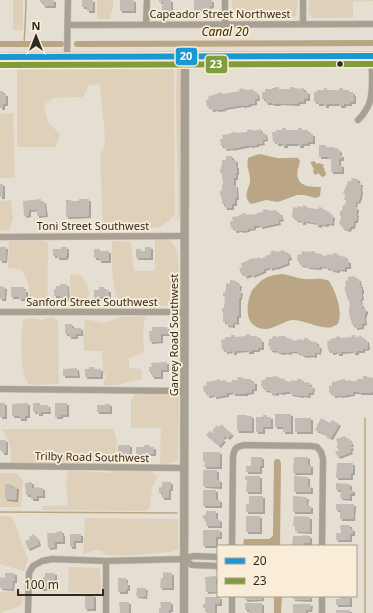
<svg xmlns="http://www.w3.org/2000/svg" width="373" height="613" font-family="'Noto Sans',sans-serif">
	<style>
		.green { fill: #dfd0ba }
		.water { fill: #baa584 }
		.lines { fill: none; stroke-linecap: round; stroke-linejoin: round }
		.stream { stroke: #baa584; stroke-width: 1.5 }
		.canal { stroke: #baa584; stroke-width: 6 }
		.building { fill: #c2bcb4; filter: url(#shadow) }
		.minor-casing { stroke: #c2bdb5; stroke-width: 7 }
		.tertiary-casing { stroke: #c2bdb5; stroke-width: 9 }
		.secondary-casing { stroke: #c2bdb5; stroke-width: 10 }
		.minor { stroke: #a8a093; stroke-width: 6 }
		.tertiary { stroke: #a8a093; stroke-width: 8 }
		.secondary { stroke: #a79d8f; stroke-width: 9 }
		.bus-1-casing { stroke: #faedd8; stroke-width: 9 }
		.bus-2-casing { stroke: #faedd8; stroke-width: 9 }
		.bus-1 { stroke: #1998d5; stroke-width: 6 }
		.bus-2 { stroke: #819c3a; stroke-width: 6 }
		.bus-dot { fill: #2e2921; stroke: #faedd8; stroke-width: 1.5 }
		.labels { text-anchor: middle; stroke-width: 3.5; stroke-linejoin: round; paint-order: stroke }
		.street-label { font-size: 11px; fill: #2e2921; stroke: #faedd8 }
		.water-label { font-size: 12px; font-style: italic; fill: #3d2904; stroke: #faedd8 }
		.line-badge { stroke: #faedd8; stroke-width: 1.5 }
		.badge-label { font-size: 11px; text-anchor: middle; font-weight: bold; fill: #fff }
	</style>
	<defs>
		<filter id="shadow"><feDropShadow dx="2" dy="2" stdDeviation="0" flood-color="#0004"/></filter>
	</defs>
	<rect width="100%" height="100%" fill="#e5ded3"/>
	<!-- green -->
	<path class="green" d="M13 0H23V30H13Z
		M97 0H113V7L109 19H97Z
		M231 0H298L296 16 292 18H241L234 13Z
		M309 0H373V1L353 2V18H313L308 13Z
		M54 59 69 66 81 67 98 63 162 65 174 67V91L175 215 160 227 135 230 103 229 100 155 104 149 105 137 100 84 89 85 83 97 53 98 44 105 48 122 60 134 56 147H17V67L22 62Z
		M172 64H182L181 217 174 220 177 217 178 215 176 91 177 67 176 65Z
		M13 113 15 178H0V114Z
		M11 200 13 219 9 230 0 231V201Z
		M163 238 171 241 177 250 179 271 177 303 166 306 119 305C111 283 112 265 112 241H123L131 243 134 271H155V239Z
		M9 241H42L48 243C48 263 47 283 48 304H29C29 291 30 279 20 269L8 268Z
		M70 274 80 275 87 283 89 295 86 304H72L71 299Z
		M145 316 143 335 144 352 129 358V368L141 369 142 379 117 385 104 386V381L106 376 103 372 102 351H84L83 336 85 319 104 323 121 317Z
		M52 317 58 321 59 384 29 385C27 381 24 377 24 373 20 356 21 337 23 320L29 318 42 320Z
		M135 394H174L179 397 178 460C173 464 167 464 160 464L161 428H131V401Z
		M2 429H113C119 442 117 452 112 465L21 463 11 465C11 449 11 443 2 429Z
		M113 470 151 471 157 477 152 488 150 508 147 511 42 510V506L68 505 66 482 68 471 98 472 108 473Z
		M0 473H16L23 480 21 507H0Z
		M0 516H8L13 519 28 559 24 571 0 564Z
		M85 518 178 519V550L170 552 146 554 128 556 105 555 102 551 95 550 83 554Z
		M69 567 100 568 101 587 99 594 68 592Z
		M20 591 23 599 20 606 0 613V592Z"/>
	<!-- water -->
	<path class="water" d="M259 154C266 155 271 157 277 158 284 159 291 157 298 158L300 161C299 166 296 173 298 178 300 187 313 187 321 187L320 196 316 198 304 195H297L278 202 266 200 251 204C249 202 248 201 247 199 245 192 250 186 250 180 250 171 246 168 248 158Z
		M314 161 317 164 319 163 324 165 323 167 325 169 324 170 326 173 325 176 322 177 318 173 316 175 314 174 313 171 314 169 311 164V162Z
		M282 274C289 275 297 278 304 279 314 280 319 277 329 281 336 293 343 310 338 324 336 325 334 326 332 327 323 330 304 320 293 320 281 321 269 335 255 326 244 319 247 299 253 289 255 287 259 283 261 281 267 276 275 275 282 274Z
		M276 459H278L280 460 281 464 280 546H243L244 539H269L273 536 274 463V461Z
		M274 596H282L281 613H274Z"/>
	<g class="lines">
		<!-- stream -->
		<path class="stream" d="M24 44 25 28 26 0
			M0 512 177 513
			M365 613V418"/>
		<!-- canal -->
		<path class="canal" d="M0 44H61
			M77 44 373 43"/>
	</g>
	<!-- building -->
	<path class="building" d="M40 0H54V6H43L44 2H40Z
		M82 0H93V11H87V7H82Z
		M120 0H134V11H120Z
		M159 0H171V11H162V5H163V2H159Z
		M194 0H212V6H210V11H203V10H201V11H194Z
		M275 87H279V89H290V87H294V88H297V89L304 88V92H308V99H304V102H298V104L279 103V104H272V103H266L265 99H262V92H265V89H272V88H275Z
		M243 88V90L246 89V90L253 89 254 93 257 92 258 99H255V103L249 104V105L242 106V105L224 108 225 109 217 110V109L211 110 210 106 207 107 206 100 209 99 208 96 215 95V94H218L217 93 221 92 222 94 240 91 239 89Z
		M324 88H327V90H339V88H343V90H349V92H353V94H354V102H350V104H344V106H339V104H327V106H324V104H317V102H314V92H317V90H324Z
		M0 91H3V94H6V104H3V108H0Z
		M282 128H286V130H298V128H302V130H308V132H311V134H313V142H308V144H302V146H298V144H286V146H282V144H276V142H273L272 132H276V130H282Z
		M251 129V130H254V131L261 129V133H265L266 139 262 140 263 143 257 144V145L250 146V145L231 149V148L225 149 224 146H221L220 139H223L222 135 229 134 232 133 231 132H235L236 133 247 132V130Z
		M319 145H326V147H334V148H337L340 151V155H342V159H339V165H342V172H331V160L328 157H319Z
		M226 156H232V160H236V166H237V173H236V178H234V185H236L237 198H235V204H232V208H225V204H222V198H221V195H220V191H222V184L223 185V179H222V173H220V169H221V166H222V160H226Z
		M352 178 358 179V183H361L360 189 361 190 360 197 358 202 356 201 355 207 357 208 356 214H357L356 221H354L353 227H350L349 230 342 228 343 225 339 224 341 218 340 215V211H342L343 205H345L346 200H344L345 194 343 193 344 190H345V187H346L348 181H351Z
		M0 184H3V197H0Z
		M41 199V202L44 201 46 215 37 216V209L29 210V215L24 216 23 201Z
		M79 199H89V216L66 217V200H71V201H79Z
		M303 205 307 206V208L318 209 319 207 323 208 322 210 329 211 328 213H331V215L333 216 332 224 327 223V225L320 224V226L316 225V223L304 221V223H301V221L295 220V218L292 217 293 207 297 208V206L303 207Z
		M267 209V210H270V211L276 210 277 213H280L282 219 278 220 279 223 265 226 260 227V225L254 226V228L248 229V230L241 231V230L234 231V227L231 228 230 221H233L232 217 239 216V215H241V214L245 213 246 215 252 214V215L257 214V213L263 212V210Z
		M0 247H6L5 261H0Z
		M61 247H67V256H66V258H57V256H53V249H61Z
		M145 247H151V258H136V249H141V251H145Z
		M94 249H100V251H109V261H99V258H94Z
		M274 250V252L277 251V252L284 250 285 253 288 252 290 258 287 259 288 263 275 268V267L270 269V267L264 269V271L252 276V274L245 277 244 273 241 274 239 268 242 267 241 263 247 261 250 259 254 258V259L260 257V259L266 257 265 256 271 254 270 252Z
		M302 251 308 252 309 251 311 252V251H315V253L322 254 321 255 327 256V254L333 255V253H337V255H340V256L346 257V260L349 261V267H345V270L338 269V271L331 270V269L326 268V267L320 266V268L306 267 307 266 300 265V261H297L298 254 301 255Z
		M355 276V279H359L360 285H361V288H362V292H361L362 298 360 299 361 304H362L363 310 366 309V313H365V316H364L365 323 362 324V327L355 328V324L352 325 351 319H350L349 312V307L350 306 349 300H348L344 287H346L345 281 348 280V277Z
		M230 280 237 281 236 284H240L239 291H241L240 298H239V316H237V323L233 322V326L226 325V322H223V312H222V308H224L225 297 223 296V293H225V290H226V283L230 284Z
		M60 284H67L68 299H62L60 296H54V289H56V286H60Z
		M0 286 5 287 4 299H0Z
		M11 287H24V290H26V299H19V297H11Z
		M99 287H104V290H109V297H100V299H94V290H99Z
		M65 324H72V328H81V334H76V337H69V334H65Z
		M152 327H167L168 334H161V341L150 342 149 331H152Z
		M246 334H250V336H257V338L260 337V340H262V348H258V350H252V352H247V350L235 351V353H232V351L225 352V349L222 350 221 340 225 339V337H231V335H235V337L246 336Z
		M351 335H355V337L362 336V338H365V340H367L368 348 363 349V351H357V353H353V351L341 352V354H337V352L331 353V351H328L327 341H330V339L336 338V337L340 336V338L352 337Z
		M273 336 279 337V336H286V338L292 339V340L297 341 298 339 304 340V338H308V340H310V341L317 342V346H320L319 353 315 352V356L309 355V356L301 355 302 354 297 353V352L290 351V353L284 352V353L277 352V351L270 350 271 346H268L269 339H272Z
		M167 362V370H161V377H152V372H149V367H152L151 363Z
		M89 367H94V369H101V377H85V369H89Z
		M77 368 78 376H63V369Z
		M275 376 279 377V378L285 379V381L291 382V380L297 381V379H301V380L304 381V382L310 383V386L313 387 312 393H309L308 396 302 395V396L290 394V392H284L283 393 277 392V394L270 393V391L264 390V387L261 386 262 380H265L266 377H272Z
		M363 376H367V377L373 378V391L371 392V393H359V392H353V394L340 396 339 395 333 396 332 392 329 393V386L332 385V382L338 381V380H341V379H345V381L351 380V381H357V379H363Z
		M237 377H241V378H244V379H251V382H255V389H252V392L246 393V394H233V392L227 393V395L214 397V395L207 396V392H204L203 386 207 385 206 382 213 381 216 380 220 379V381L226 380V382H232V380H238Z
		M0 403H5V417H0Z
		M28 403V416H25V419H19V416H12V404Z
		M33 403H40V405H48L49 412H41V414H37V412H33Z
		M55 403H67V415H61V417H55Z
		M105 404H110V412H97V405H105Z
		M275 414H291V432H283V427H275Z
		M237 415H247V416H252V431H237Z
		M263 415H267V417H271V427H263V432H256V417H263Z
		M295 418H311V432H295Z
		M321 418 330 423 332 420 339 424 331 438 324 435 325 434 315 430Z
		M221 424 232 434 228 438 224 435 225 436 223 438 222 437 221 438 224 440 219 446 206 435 210 431 213 433 214 432 212 431 217 425 219 427Z
		M345 436 347 439 349 438 352 445H350L352 448 350 449 351 452 338 457 335 452 339 450 336 446 338 445 336 439Z
		M0 440H6V453H2V451L0 450Z
		M118 445H130V454H118Z
		M144 445H150V447H154V454H136V447H144Z
		M203 452H220V467H204L205 462H203Z
		M251 457H262V466H260V472H246V466H251Z
		M294 457H308V465H311V473H293Z
		M337 463H353V473H351V478H336Z
		M203 470H217V480H220V487L203 486Z
		M245 476H260V492H246L247 480H245Z
		M294 476 308 477V486H311V492H294Z
		M32 482V488H35V487L43 488V496H37V499H31V495H26L25 483Z
		M162 482H171V489H169V498H162V493H159V487H162Z
		M336 483 350 484V490H353V494H350V499L340 498 341 490H336Z
		M5 484H11V487H17L16 500 5 499Z
		M203 490H216V500H220V506H203Z
		M249 496H263V512H246V504H249Z
		M293 496 307 497 306 506H311V512H293Z
		M336 504H354L353 519H340V510H336Z
		M206 511H216V519L220 520V526H206V519H203V515H206Z
		M246 516H260V532H246Z
		M294 516 310 517V532L295 531V526H293Z
		M340 525H350V529H353V534H350V540H336V533H341Z
		M203 530H220V537H216V546H203Z
		M62 531V534H63V542H55V547L48 548 47 533H56V532Z
		M34 534 36 538 37 537 39 544 28 549 25 541 30 539 29 537Z
		M70 534H81V541H74V547H70Z
		M303 535 310 536V543H304V546H292L293 536H303Z
		M163 572 172 573V588H160L161 578H163Z
		M5 573H15V581H13L12 589 0 588V577L5 578Z
		M45 573H55V589H41V583H43V577H45Z
		M216 576V585H218V591L206 592 205 577Z
		M118 578H126V583H128V589H126V592H118Z
		M137 588H146L145 597 136 596Z
		M85 595H94V609H85Z
		M245 596H262V599L245 600Z
		M293 596H310V600L293 599Z
		M340 596H350V605H336V599H340Z
		M205 597H220V604H215V613L205 612V608H203V604H205Z
		M119 602H129V613H120Z
		M160 602H171V610H169V613H159V608H161Z
		M245 603H262V613H249V610H245Z
		M293 604H311L310 610H306V613H293Z
		M336 610H350V613H336Z"/>
	<g class="lines">
		<defs>
			<path id="minor" d="M225 24V0
				M303 24V0
				M68 25 373 24
				M146 25 147 0
				M67 56 68 0
				M358 120C363 115 368 108 370 101 373 89 372 68 371 56
				M0 237 185 236
				M0 312H185
				M0 389 185 391
				M0 466 184 468
				M232 546 233 457C234 448 236 447 244 445L311 446 317 447 321 452 323 459 322 546
				M184 559 192 565 218 566
				M106 561V613
				M232 596V613
				M28 613 29 573 33 566 42 561 52 559 106 561 184 559 193 556 218 557
				M322 613V596"/>
			<path id="tertiary" d="M184 613 185 57"/>
			<path id="secondary" d="M0 57 373 56"/>
		</defs>
		<!-- minor casing -->
		<use href="#minor" class="minor-casing"/>
		<!-- tertiary casing -->
		<use href="#tertiary" class="tertiary-casing"/>
		<!-- secondary casing -->
		<use href="#secondary" class="secondary-casing"/>
		<!-- minor -->
		<use href="#minor" class="minor"/>
		<!-- tertiary -->
		<use href="#tertiary" class="tertiary"/>
		<!-- secondary -->
		<use href="#secondary" class="secondary"/>
		<defs>
			<path id="bus-1" d="M0 57 373 56"/>
			<path id="bus-2" d="M0 65 373 64"/>
		</defs>
		<!-- bus-1 casing -->
		<use href="#bus-1" class="bus-1-casing"/>
		<!-- bus-2 casing -->
		<use href="#bus-2" class="bus-2-casing"/>
		<!-- bus-1 -->
		<use href="#bus-1" class="bus-1"/>
		<!-- bus-2 -->
		<use href="#bus-2" class="bus-2"/>
	</g>
	<!-- markers -->
	<circle class="bus-dot" cx="340" cy="64" r="3.5"/>
	<g class="labels">
		<!-- street labels -->
		<g class="street-label">
			<text x="220" y="18">Capeador Street Northwest</text>
			<text x="93" y="230">Toni Street Southwest</text>
			<text x="92" y="306">Sanford Street Southwest</text>
			<text transform="translate(174 335) rotate(-90)" y="4">Garvey Road Southwest</text>
			<text transform="translate(92 457) rotate(1)" y="4">Trilby Road Southwest</text>
		</g>
		<!-- water labels -->
		<g class="water-label">
			<text x="225" y="36">Canal 20</text>
		</g>
	</g>
	<g class="line-badge">
		<rect x="175" y="47" width="23" height="19" rx="4" fill="#1998d5"/>
		<rect x="205" y="55" width="23" height="19" rx="4" fill="#819c3a"/>
	</g>
	<g class="badge-label">
		<text x="186" y="60">20</text>
		<text x="216" y="68">23</text>
	</g>
	<!-- legend -->
	<rect x="217" y="545" width="140" height="52" fill="#faedd8" stroke="#a89f8f"/>
	<rect x="225" y="558" width="20" height="6" fill="#1998d5" stroke="#a89f8f"/>
	<text x="253" y="565" font-size="12" fill="#2e2921">20</text>
	<rect x="225" y="578" width="20" height="6" fill="#819c3a" stroke="#a89f8f"/>
	<text x="253" y="585" font-size="12" fill="#2e2921">23</text>
	<!-- north arrow -->
	<g transform="translate(36 36)" stroke="#faedd8" stroke-width="3" paint-order="stroke">
	<path d="M0-3L7 15L0 10L-7 15Z" fill="#2e2921"/>
	<text y="-6" font-size="11" font-weight="bold" text-anchor="middle" fill="#2e2921">N</text>
	</g>
	<!-- scale -->
	<path d="M18 589v6h85v-6" fill="none" stroke="#2e2921" stroke-width="2"/>
	<text x="24" y="589" font-size="12" fill="#2e2921" stroke="#faedd8" stroke-width="3" paint-order="stroke">100 m</text>
</svg>
